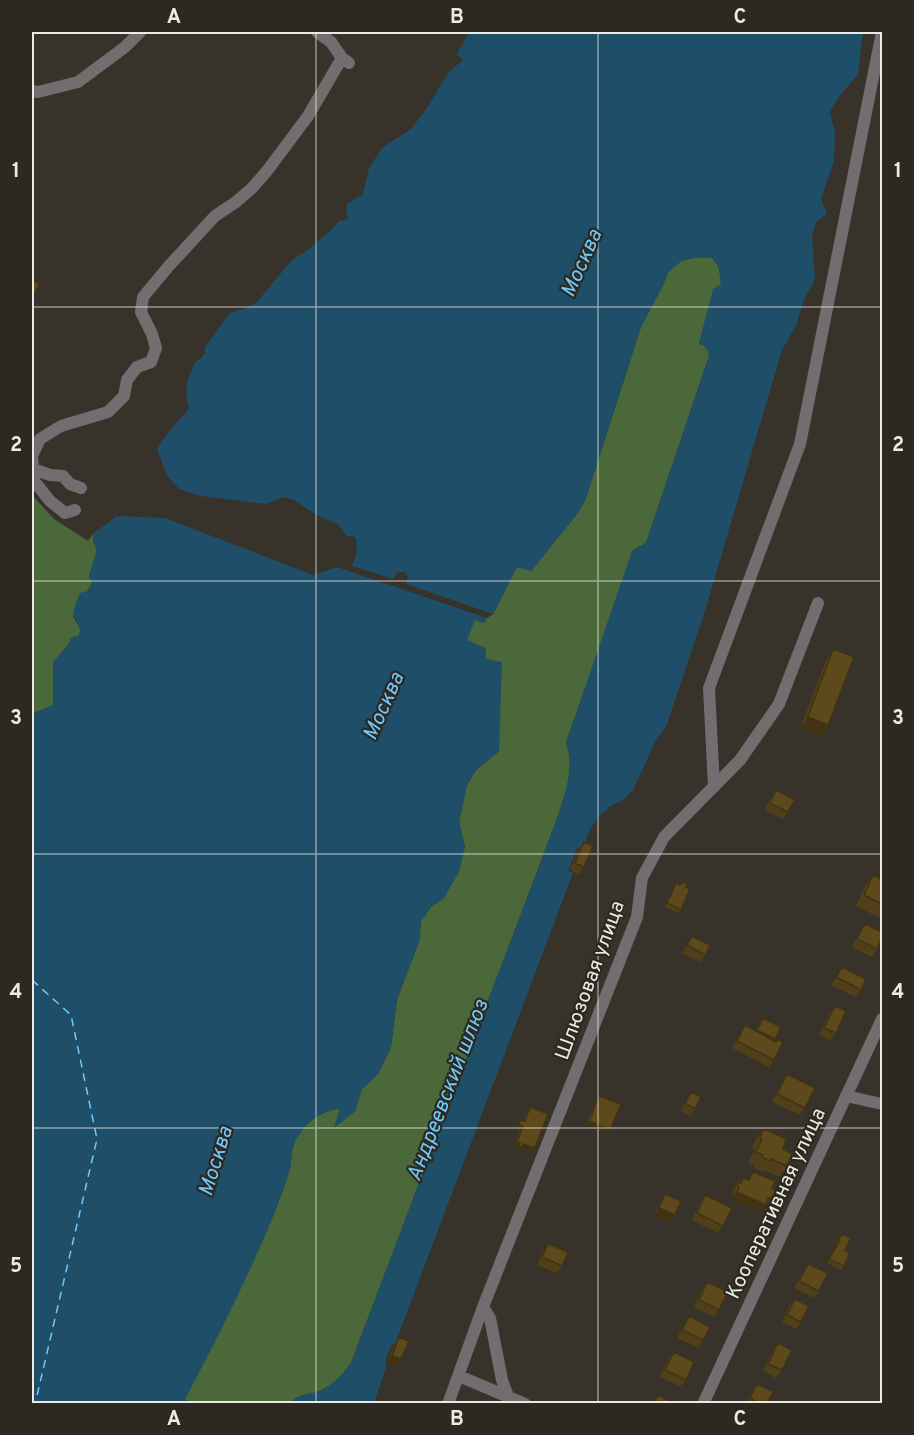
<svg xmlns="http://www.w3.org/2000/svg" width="914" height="1435" font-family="Overpass,sans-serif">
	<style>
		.green { fill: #4a683a }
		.water { fill: #1e4e68 }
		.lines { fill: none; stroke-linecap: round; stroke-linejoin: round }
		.ferry { stroke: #6fcbfe; stroke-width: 1.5; stroke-dasharray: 8 6; stroke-linecap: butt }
		.street { stroke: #726d6f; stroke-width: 12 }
		.wall { fill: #503f18 }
		.shaded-wall { fill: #413314 }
		.building { fill: #5d491c; stroke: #413314; stroke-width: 1.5 }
		.grid { fill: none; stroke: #eceae4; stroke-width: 1.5; stroke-opacity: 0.55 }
		.labels { text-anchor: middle; stroke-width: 4.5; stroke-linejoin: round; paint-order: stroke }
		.street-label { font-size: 20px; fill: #eceae4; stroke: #2d2921 }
		.water-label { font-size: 21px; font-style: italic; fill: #6fcbfe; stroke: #2d2921 }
		.neatline { fill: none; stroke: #eceae4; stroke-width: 2 }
		.grid-label { font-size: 20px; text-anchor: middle; font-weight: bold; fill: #eceae4 }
	</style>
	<rect width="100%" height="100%" fill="#37332b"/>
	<!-- green -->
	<path class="green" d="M693 258H712C720 266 721 273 721 284L699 344C706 345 709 350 709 356L646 543 635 549 566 742C575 769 566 790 558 816L351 1363C343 1374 334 1384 322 1390 310 1396 300 1392 291 1403H186V1397C218 1336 249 1275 275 1211 280 1198 286 1183 290 1168 292 1159 291 1146 297 1137 309 1119 319 1113 340 1108L335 1127 355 1111 362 1089 378 1074 391 1047 397 999 419 942 421 921 431 907 444 898 465 847 459 821 467 785 476 770 499 751 486 659 466 640 475 620 484 623 487 618 493 614 515 570 518 567 531 571 577 514 585 501 641 327 664 283 668 272 681 261Z
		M32 495 54 519 88 541 93 534V540L97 550 89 576 92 583 73 616 81 630 78 636 71 638 69 644 53 662V705L34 713 32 721Z"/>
	<!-- water -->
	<path class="water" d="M469 32H863L858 75 840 95 830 111 835 134 834 161 821 199 827 214 816 222 812 236 815 280 804 299 796 326 782 350 705 611 666 727 656 740 633 790 623 800 612 805 600 815 590 829 583 848H577L568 871 573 873 395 1344H392L385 1362 387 1364 374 1403H291C299 1392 310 1396 322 1390 334 1384 343 1374 351 1363L558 816C566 790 575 769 566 743L632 551 646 543 709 356C709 350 705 345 699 343L713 289 721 284 718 264 712 258H693L681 261 668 272 664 283 641 327 585 501 577 514 531 571 518 567 515 570 493 614 406 584 408 576 405 572H398L393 579 352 566 357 552 356 538 352 536H347L337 524 318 516 294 500 283 497 266 504 201 496 179 489 167 475 158 452V447L173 426 186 413 189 407 186 395 188 379 195 362 202 358 205 352V347L230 313 244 309 256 303 292 260 309 249 332 229 339 221 348 219 346 211 347 204 363 194 369 168 382 148 411 129 427 108 448 73 463 60 457 54Z
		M117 516 165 518 313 575 337 567 487 618 484 623 475 620 467 640 486 648V659L502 662 499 751 476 770 467 785 459 821 465 847 459 872 444 898 431 907 421 921 419 942 397 999 391 1047 378 1074 362 1089 355 1111 334 1128 340 1108C320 1112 308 1120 297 1138 291 1146 292 1159 290 1168 286 1183 280 1198 275 1212 249 1275 218 1336 186 1397V1403H32V721L34 713 53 705V662L69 644 71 638 78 636 81 630C71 610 72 613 80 593L88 591 92 583 89 576 97 550 93 540V534Z"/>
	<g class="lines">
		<!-- ferry -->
		<path class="ferry" d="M32 980 71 1015 97 1139 35 1404"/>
		<!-- street -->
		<path class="street" d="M317 32 331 42 342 58 349 63
			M32 91 38 92 78 82 125 47 140 32
			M33 469 50 475 63 476 70 484 81 488
			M75 510 65 513 50 501 34 481 32 456 40 439 61 426 108 412 124 396 127 380 137 367 151 362 156 348 152 334 141 312 143 297 168 267 215 216 236 202 252 188 267 171 308 116 342 58
			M714 787 709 688 800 444 882 32
			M846 1096 882 1104
			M483 1307 490 1318 502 1380 508 1396
			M459 1376 525 1404
			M448 1404 483 1307 637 917 642 878 664 837 740 760 779 704 818 603
			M703 1404 882 1019"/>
	</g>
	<!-- wall -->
	<path class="wall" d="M833 649 828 725 821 736 800 728 826 661Z
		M776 790 788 812 783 819 764 810 771 798Z
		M584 842V867L579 874 570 870 579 849Z
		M873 875 882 880V919L856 906 865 886Z
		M682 882 681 910 679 913 665 907 676 883 680 884Z
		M616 902 615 931 604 926 611 910Z
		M865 924 877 949 872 957 852 947 860 931Z
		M692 936 705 955 700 962 682 953Z
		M842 967 861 990 856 997 831 985Z
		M835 1006 836 1033 830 1041 819 1035 830 1013Z
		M763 1018 781 1027 774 1041V1060L769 1067 732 1048 745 1025 755 1031Z
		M787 1074 805 1108 800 1115 772 1102 782 1082Z
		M691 1092 695 1109 690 1116 680 1111Z
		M599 1096 608 1133 586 1124 597 1099Z
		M530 1107 535 1148 532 1152 521 1148 520 1151 516 1149 517 1147 514 1145 520 1129 517 1128 518 1123 521 1120H524L527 1111Z
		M763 1130 783 1149 787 1166 779 1177 764 1170 763 1172 754 1168 755 1166 748 1163 755 1150 752 1149 755 1141Z
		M753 1172 774 1189 768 1204 765 1206 760 1212 731 1199 734 1194 732 1193 738 1182 739 1183 743 1178 748 1180Z
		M665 1194 670 1223 654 1216 660 1202Z
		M705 1195 723 1226 718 1233 692 1220 700 1203Z
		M842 1234 845 1250 844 1266 841 1270 827 1263 837 1244 836 1243Z
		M548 1244 562 1266 557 1273 537 1265 543 1251Z
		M808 1264 819 1291 814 1298 794 1288 803 1271Z
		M707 1282 719 1310 714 1317 694 1307 702 1289Z
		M795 1299 801 1322 796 1329 782 1322 789 1306Z
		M689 1316 703 1340 698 1348 677 1338 684 1324Z
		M399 1337 401 1359 396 1367 387 1363 394 1345Z
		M778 1343 782 1370 776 1378 763 1371 773 1351Z
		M674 1352 686 1380 680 1387 660 1377 669 1359Z
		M757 1384 767 1404H746L752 1391Z"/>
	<!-- shaded-wall -->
	<path class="shaded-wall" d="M808 717 828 725 821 736 800 728Z
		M609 919 620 924 615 931 604 926Z
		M589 1121 610 1130 608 1133 586 1124Z
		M519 1124 523 1126 520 1129 517 1128Z
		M517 1142 520 1143 517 1147 514 1145Z
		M523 1144 535 1148 532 1152 521 1148 520 1151 516 1149 519 1146Z
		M737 1192 766 1205 760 1212 731 1199Z
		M659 1208 675 1215 670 1223 654 1216Z
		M392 1356 401 1359 396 1367 387 1363Z"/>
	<!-- building -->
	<path class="building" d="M32 279 40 284 32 298Z
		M833 649 854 657 828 725 808 717Z
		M776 790 795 800 788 812 770 803Z
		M584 842 593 846 584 867 575 863Z
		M873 875 882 880V904L864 895Z
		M682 882 687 884 686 887 690 889 681 910 667 903 676 883 681 885Z
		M616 902 627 907 620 924 609 919Z
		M865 924 882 932V938L877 949 857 939Z
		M692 936 710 945 705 955 687 945Z
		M842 967 866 979 861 990 836 977Z
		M835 1006 846 1011 836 1033 824 1028Z
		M763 1018 781 1027 775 1039 757 1030Z
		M745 1025 776 1042 777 1039 783 1042 774 1060 737 1041Z
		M787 1074 815 1088 805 1108 777 1094Z
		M691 1092 701 1097 695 1109 685 1103Z
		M599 1096 621 1104 610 1130 589 1121Z
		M530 1107 548 1114 535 1148 523 1144 522 1147 519 1146 520 1143 517 1142 523 1126 519 1124 521 1120 525 1121Z
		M763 1130 766 1131 767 1130 786 1139 783 1149 792 1154 787 1166 771 1159 770 1161 762 1157 763 1155 756 1152 762 1139 760 1138Z
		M753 1172 775 1181 772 1188 774 1189 775 1193 773 1196 770 1199 768 1198 766 1205 737 1192 739 1187 737 1185 738 1182 741 1183 743 1178 749 1180Z
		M665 1194 681 1201 675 1215 659 1208Z
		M705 1195 732 1208 723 1226 697 1213Z
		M842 1234 851 1238 845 1250 850 1253 844 1266 829 1259 840 1240 839 1239Z
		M548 1244 568 1252 562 1266 542 1257Z
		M808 1264 828 1273 819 1291 799 1281Z
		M707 1282 728 1292 719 1310 699 1300Z
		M795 1299 809 1306 801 1322 787 1315Z
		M689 1316 710 1327 703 1340 682 1330Z
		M399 1337 409 1341 401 1359 392 1356Z
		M778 1343 792 1350 782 1370 768 1364Z
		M674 1352 694 1362 686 1380 665 1370Z
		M757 1384 773 1391 767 1404H761L750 1398Z
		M658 1395 671 1402 670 1404H654Z"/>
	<!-- grid -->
	<path class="grid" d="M316 32V1404M598 32V1404M32 307H882M32 581H882M32 854H882M32 1128H882"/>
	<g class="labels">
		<!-- street labels -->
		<g class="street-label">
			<text transform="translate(589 980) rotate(-70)" y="7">Шлюзовая улица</text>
			<text transform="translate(775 1203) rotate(-65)" y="7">Кооперативная улица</text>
		</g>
		<!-- water labels -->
		<g class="water-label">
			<text transform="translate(581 263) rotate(-66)" y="7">Москва</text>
			<text transform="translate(383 706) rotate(-66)" y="7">Москва</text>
			<text transform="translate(447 1090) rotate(-69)" y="7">Андреевский шлюз</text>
			<text transform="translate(215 1161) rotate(-73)" y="7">Москва</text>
		</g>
	</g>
	<!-- border -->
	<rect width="914" height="1435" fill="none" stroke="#2d2921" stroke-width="66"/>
	<rect x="33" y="33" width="848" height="1369" class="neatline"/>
	<g class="grid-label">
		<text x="174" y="23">A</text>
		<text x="457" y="23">B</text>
		<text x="740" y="23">C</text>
		<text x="16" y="177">1</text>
		<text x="898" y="177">1</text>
		<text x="16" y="451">2</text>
		<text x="898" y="451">2</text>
		<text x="16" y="724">3</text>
		<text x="898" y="724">3</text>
		<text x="16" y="998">4</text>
		<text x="898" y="998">4</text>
		<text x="16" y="1272">5</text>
		<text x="898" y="1272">5</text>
		<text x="174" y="1425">A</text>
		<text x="457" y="1425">B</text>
		<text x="740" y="1425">C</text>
	</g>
</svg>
